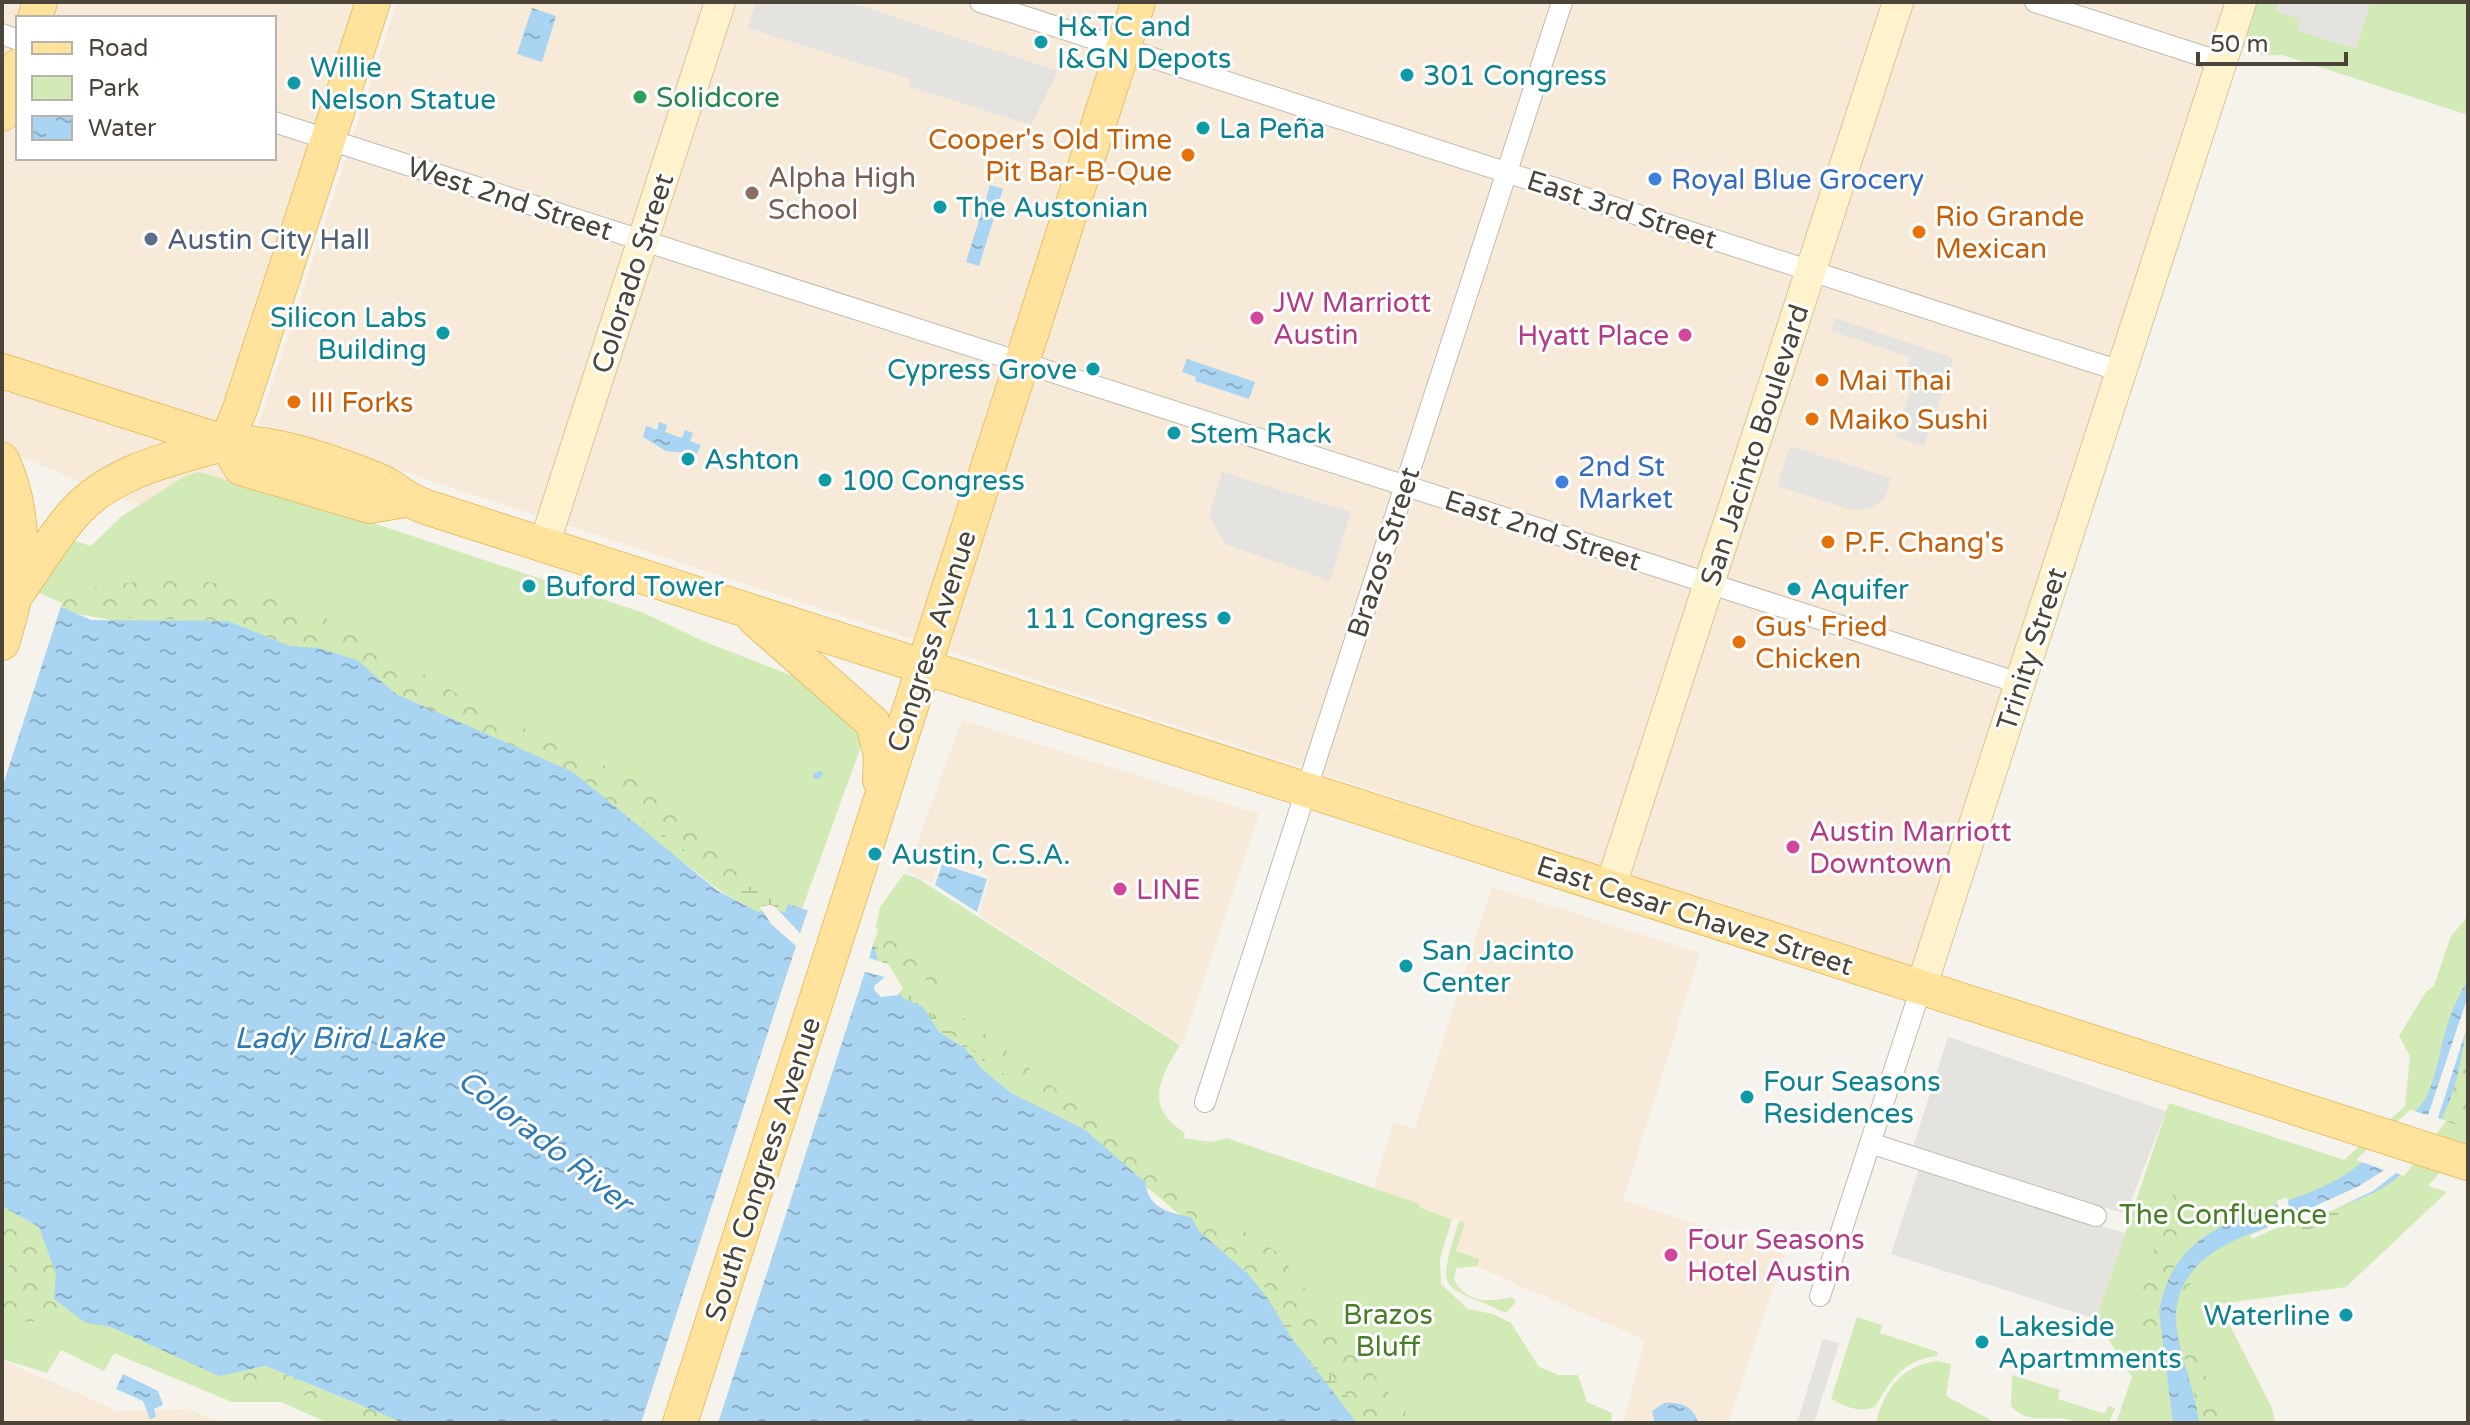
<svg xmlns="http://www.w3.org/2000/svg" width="2470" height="1425" font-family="'Varela Round',sans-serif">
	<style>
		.commercial { fill: #f7ead8; fill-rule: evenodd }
		.green { fill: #d2eab5 }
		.forest { fill: url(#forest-crowns) }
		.wetland { fill: url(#wetland-marsh) }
		.parking { fill: #e5e3e0 }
		.water { fill: url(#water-ripples) }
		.pier { fill: #f6f3ec }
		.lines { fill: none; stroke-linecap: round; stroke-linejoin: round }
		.stream { stroke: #a9d4f2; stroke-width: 6 }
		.street-casing { stroke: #c2bbae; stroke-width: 22 }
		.secondary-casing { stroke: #d6c79b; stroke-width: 32 }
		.primary-casing { stroke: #e6c16a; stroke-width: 36 }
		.street { stroke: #fff; stroke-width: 20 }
		.secondary { stroke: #fff3cd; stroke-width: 30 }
		.primary { stroke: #ffe39c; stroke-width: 34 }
		.culture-dot { fill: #0f9aa8; stroke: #fff; stroke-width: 3 }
		.leisure-dot { fill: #2e9e5b; stroke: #fff; stroke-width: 3 }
		.food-dot { fill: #e8710a; stroke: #fff; stroke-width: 3 }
		.shop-dot { fill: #3f7fe0; stroke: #fff; stroke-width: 3 }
		.education-dot { fill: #8d6e63; stroke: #fff; stroke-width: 3 }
		.service-dot { fill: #5c6f8a; stroke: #fff; stroke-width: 3 }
		.hotel-dot { fill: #d1479c; stroke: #fff; stroke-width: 3 }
		.labels { text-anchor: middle; stroke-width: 6; stroke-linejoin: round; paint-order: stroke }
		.culture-label { font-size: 28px; fill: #0d838f; stroke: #fff; text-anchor: start }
		.leisure-label { font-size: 28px; fill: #27864d; stroke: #fff; text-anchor: start }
		.food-label { font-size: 28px; fill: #c56008; stroke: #fff; text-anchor: start }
		.education-label { font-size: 28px; fill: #785e54; stroke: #fff; text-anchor: start }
		.shop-label { font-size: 28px; fill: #366cbe; stroke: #fff; text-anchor: start }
		.street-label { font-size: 28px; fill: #4b4439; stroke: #fff }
		.service-label { font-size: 28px; fill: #4e5e75; stroke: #fff; text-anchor: start }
		.hotel-label { font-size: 28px; fill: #b23c85; stroke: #fff; text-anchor: start }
		.park-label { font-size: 28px; fill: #4a7f2a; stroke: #fff }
		.water-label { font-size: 30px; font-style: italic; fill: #2e7ab2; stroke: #fff }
	</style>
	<defs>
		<pattern id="forest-crowns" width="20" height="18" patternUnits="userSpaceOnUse" patternTransform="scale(2)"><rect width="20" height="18" fill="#d2eab5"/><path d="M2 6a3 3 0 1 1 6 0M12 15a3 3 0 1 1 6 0" fill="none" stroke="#b6ca9c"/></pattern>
		<pattern id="wetland-marsh" width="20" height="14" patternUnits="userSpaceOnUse" patternTransform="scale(2)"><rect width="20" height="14" fill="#d2eab5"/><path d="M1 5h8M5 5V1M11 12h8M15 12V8" fill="none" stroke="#b6ca9c"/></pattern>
		<pattern id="water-ripples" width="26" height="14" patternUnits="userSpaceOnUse" patternTransform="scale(2)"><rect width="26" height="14" fill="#a9d4f2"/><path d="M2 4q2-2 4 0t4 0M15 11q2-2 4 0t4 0" fill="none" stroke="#8caec5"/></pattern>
	</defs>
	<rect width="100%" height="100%" fill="#f6f3ec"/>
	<!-- commercial -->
	<path class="commercial" d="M2 2H379L226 476 189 527 2 449ZM18 18H274V158H18Z
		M397 2H2225L1912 968 259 424Z
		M962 720 1259 814 1182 1045 979 915 990 876 940 861 932 884 907 871Z
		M1492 887 1700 953 1623 1200 1785 1254 1728 1423H1623L1645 1340 1450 1255 1461 1221 1373 1190 1393 1123 1415 1129Z
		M2 1360 118 1411 188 1409 223 1423H2Z"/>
	<!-- green -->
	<path class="green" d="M2256 2H2468V115L2282 55C2262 55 2254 58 2240 43Z
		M199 472 364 520 644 613 705 642 811 683 857 720 863 741 802 909 788 904 758 912C704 883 659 841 609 805L228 621 127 623 67 612 2 581V518L91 546 122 516 187 475Z
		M904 874 917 878 1180 1045C1160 1079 1143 1106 1185 1133L1183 1138 1211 1142 1227 1138 1420 1204 1419 1207 1452 1219 1440 1259 1441 1284 1468 1309 1493 1314 1511 1323 1539 1367 1559 1375H1578L1587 1402 1612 1413 1611 1423H1357L1180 1215 1071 1124 903 998 873 942 880 907Z
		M2468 916V1141L2428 1186 2447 1192 2346 1287 2219 1304 2272 1408 2275 1423H2116L2132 1377 2096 1319 2169 1103 2344 1160 2405 1106 2410 1056 2399 1036 2426 992 2434 986 2451 936Z
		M2 1206 246 1370 412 1423H328L281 1402H232L114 1353 104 1371 61 1350 47 1373 2 1359Z
		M1459 1221 1465 1223 1456 1251 1479 1259 1478 1266 1456 1268 1454 1280C1470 1306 1489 1301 1512 1297L1516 1302 1506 1313C1441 1283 1435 1297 1459 1221Z
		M1857 1317 1882 1325 1880 1333 1938 1352 1937 1356C1903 1360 1891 1380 1875 1407 1859 1413 1846 1407 1831 1399Z
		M1937 1361 1951 1364 1946 1396 1996 1423H1876C1884 1390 1902 1365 1937 1361Z
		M2012 1375 2060 1390 2058 1399 2105 1414 2108 1406 2115 1408 2109 1423C2093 1423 2079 1423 2064 1419 2044 1415 2029 1425 2011 1406Z"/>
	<!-- forest -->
	<path class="forest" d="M171 578 223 584 287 602 324 617 485 710 645 785 699 824 725 851 747 886 737 894 728 896 667 837 638 817 609 805 573 772 396 694 382 679 340 651 290 646 228 621 102 617 67 612 60 607 65 590Z
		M879 926C913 941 929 947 938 985L887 962 875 944Z
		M905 985 934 998 968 1021 1218 1215 1280 1254 1335 1330 1415 1423H1357L1359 1410 1295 1333 1271 1292 1199 1231 1191 1217 1158 1193 1084 1129 1036 1101 950 1035Z
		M2468 1036V1128L2442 1120Z
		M2169 1195H2175L2179 1206 2177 1260 2162 1295 2160 1330 2151 1340 2142 1335 2140 1301Z
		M2 1206 39 1227 56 1274 55 1298 70 1310 62 1326 50 1321 2 1322 8 1268 13 1258 2 1239Z
		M2217 1251C2145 1320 2204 1356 2230 1423H2199C2194 1361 2145 1293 2217 1251Z
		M266 1366 404 1423H368L269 1380C251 1378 234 1389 217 1381L219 1376Z"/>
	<!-- wetland -->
	<path class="wetland" d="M609 805C653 823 700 856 728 896L763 881 777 886 788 904 802 909C740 922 709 880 664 844 647 830 627 818 609 805Z
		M873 942 888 956 887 962C936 1033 1004 1072 1071 1124L1013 1094 983 1070 965 1048 939 1032 923 1007 903 998 874 967Z
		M2398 1176C2369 1212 2318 1229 2274 1238L2364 1198Z
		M1248 1274 1271 1292 1295 1333 1359 1410 1357 1423 1290 1336 1270 1300Z"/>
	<!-- parking -->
	<path class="parking" d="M756 2H850L1058 71 1031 125 908 86 910 79 748 28Z
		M2279 2H2371L2356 49 2297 31 2300 19 2276 12Z
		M1835 318 1954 358 1924 446 1895 437 1911 390 1901 386 1910 357 1831 331Z
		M1790 446 1891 478 1885 498 1873 507 1855 511 1777 486Z
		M1222 472 1351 512 1330 581 1225 544 1209 515Z
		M1948 1037 2166 1111 2126 1214 1913 1147Z
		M1919 1168 2125 1233 2096 1319 1891 1254Z
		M1823 1339 1839 1343 1834 1360 1814 1423H1797Z"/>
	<!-- water -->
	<path class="water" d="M532 8 556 16 542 62 517 54Z
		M990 185 1003 189 979 266 966 262Z
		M1187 359 1255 382 1249 399 1195 381 1196 377 1182 372Z
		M659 422 667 425 665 432 682 438 685 430 693 433 690 441 701 445 697 454 666 451 643 437 646 426 657 430Z
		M2 581 91 620 228 621 290 646 318 648 357 660 396 694 573 772 718 891 758 912 769 909 785 912 788 904 875 932 873 942 878 961 903 998 923 1007 939 1032 965 1048 983 1070 1013 1094 1084 1129 1146 1183C1147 1208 1170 1213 1191 1217L1199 1231 1248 1274 1269 1300 1290 1336 1357 1423H404L266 1366 219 1376 111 1327 86 1323 54 1299 56 1274 39 1227 2 1206Z
		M942 864 987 879 977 912 935 885Z
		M2468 978C2468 1050 2456 1126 2398 1177 2337 1229 2188 1215 2176 1311 2173 1340 2196 1390 2199 1423H2173L2159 1312C2176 1211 2272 1219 2345 1175 2363 1164 2408 1121 2422 1104 2436 1086 2441 1040 2450 1017 2455 1003 2462 991 2468 978Z
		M123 1374 158 1391 163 1405 154 1409 156 1417 150 1419 143 1401 116 1389Z
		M1664 1403C1680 1402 1694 1406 1698 1423H1655L1652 1411Z"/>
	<!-- pier -->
	<path class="pier" d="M2 577 62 603 2 788Z
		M769 905 774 906 800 933 809 907 878 929 869 958 888 964 903 988 898 995 881 997 874 990 875 985 885 977 865 972 718 1423H641L796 946 771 924 760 907Z
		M2468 996V1024L2438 1118 2446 1121 2404 1176 2396 1173 2373 1191 2310 1221 2276 1228 2252 1239 2250 1235 2280 1222 2277 1201 2287 1197 2291 1217 2359 1186 2384 1170 2356 1160 2410 1110 2428 1115Z"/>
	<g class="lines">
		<!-- stream -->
		<path class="stream" d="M816 776 820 774"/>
		<defs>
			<path id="street" d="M980 2 2120 371
				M2035 2 2221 62
				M2 34 18 40
				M274 122 2019 683
				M1205 1102 1562 2
				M1870 1143 2096 1216
				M1820 1296 1921 988"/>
			<path id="secondary" d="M544 545 720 2
				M1610 888 1898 2
				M1921 988 2241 2"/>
			<path id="primary" d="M35 18 40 2
				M2 114 18 66
				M2 371 226 443C270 440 335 463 377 480 395 487 403 499 426 507L2468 1163
				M226 443 240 409 373 2
				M226 443 241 468 370 506 404 500
				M2 460C30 522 22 580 2 643
				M18 592C37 565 54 535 76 511 114 470 174 458 226 443
				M755 619 873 723 881 755 880 780
				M680 1423 1138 2"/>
		</defs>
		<!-- street casing -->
		<use href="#street" class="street-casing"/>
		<!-- secondary casing -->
		<use href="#secondary" class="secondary-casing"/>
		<!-- primary casing -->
		<use href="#primary" class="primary-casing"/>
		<!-- street -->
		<use href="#street" class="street"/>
		<!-- secondary -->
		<use href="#secondary" class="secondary"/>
		<!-- primary -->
		<use href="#primary" class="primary"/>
	</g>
	<!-- markers -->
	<g class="culture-dot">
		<circle cx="1041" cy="42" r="8"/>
		<circle cx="1407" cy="75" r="8"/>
		<circle cx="294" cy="83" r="8"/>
		<circle cx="1203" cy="128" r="8"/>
		<circle cx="940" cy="207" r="8"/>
		<circle cx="443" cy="333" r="8"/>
		<circle cx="1093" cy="369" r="8"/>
		<circle cx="1174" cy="433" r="8"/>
		<circle cx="688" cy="459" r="8"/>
		<circle cx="825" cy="480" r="8"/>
		<circle cx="529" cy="586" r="8"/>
		<circle cx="1794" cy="589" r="8"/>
		<circle cx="1224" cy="618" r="8"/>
		<circle cx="875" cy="854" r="8"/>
		<circle cx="1406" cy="966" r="8"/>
		<circle cx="1747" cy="1097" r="8"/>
		<circle cx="2346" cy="1315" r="8"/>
		<circle cx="1982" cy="1342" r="8"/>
	</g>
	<circle class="leisure-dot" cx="640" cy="97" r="8"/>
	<g class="food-dot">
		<circle cx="1188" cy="155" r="8"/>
		<circle cx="1919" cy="232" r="8"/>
		<circle cx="1822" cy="380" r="8"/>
		<circle cx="294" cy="402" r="8"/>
		<circle cx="1812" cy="419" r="8"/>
		<circle cx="1828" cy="542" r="8"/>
		<circle cx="1739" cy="642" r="8"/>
	</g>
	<g class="shop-dot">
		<circle cx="1655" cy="179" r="8"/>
		<circle cx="1562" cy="482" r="8"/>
	</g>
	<circle class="education-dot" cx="752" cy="193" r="8"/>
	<circle class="service-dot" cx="151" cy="239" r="8"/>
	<g class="hotel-dot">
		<circle cx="1257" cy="318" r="8"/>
		<circle cx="1685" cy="335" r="8"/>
		<circle cx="1793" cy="847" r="8"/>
		<circle cx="1120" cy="889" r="8"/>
		<circle cx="1671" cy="1255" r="8"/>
	</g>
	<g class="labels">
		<!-- culture labels -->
		<g class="culture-label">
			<text x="1057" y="36">H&amp;TC and<tspan x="1057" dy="32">I&amp;GN Depots</tspan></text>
			<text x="310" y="77">Willie<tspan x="310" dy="32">Nelson Statue</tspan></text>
			<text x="1423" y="85">301 Congress</text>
			<text x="1219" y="138">La Peña</text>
			<text x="956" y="217">The Austonian</text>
			<text x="427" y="327" text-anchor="end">Silicon Labs<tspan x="427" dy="32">Building</tspan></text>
			<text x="1077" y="379" text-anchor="end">Cypress Grove</text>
			<text x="1190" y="443">Stem Rack</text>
			<text x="704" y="469">Ashton</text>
			<text x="841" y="490">100 Congress</text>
			<text x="545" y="596">Buford Tower</text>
			<text x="1810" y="599">Aquifer</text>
			<text x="1208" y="628" text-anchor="end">111 Congress</text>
			<text x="891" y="864">Austin, C.S.A.</text>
			<text x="1422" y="960">San Jacinto<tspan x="1422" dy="32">Center</tspan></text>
			<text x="1763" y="1091">Four Seasons<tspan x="1763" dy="32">Residences</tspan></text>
			<text x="2330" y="1325" text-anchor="end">Waterline</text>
			<text x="1998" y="1336">Lakeside<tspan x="1998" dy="32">Apartmments</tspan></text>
		</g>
		<!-- leisure labels -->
		<g class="leisure-label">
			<text x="656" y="107">Solidcore</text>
		</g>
		<!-- food labels -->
		<g class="food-label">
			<text x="1172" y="149" text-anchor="end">Cooper's Old Time<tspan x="1172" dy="32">Pit Bar-B-Que</tspan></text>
			<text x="1935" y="226">Rio Grande<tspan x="1935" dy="32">Mexican</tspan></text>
			<text x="1838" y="390">Mai Thai</text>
			<text x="310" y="412">III Forks</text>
			<text x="1828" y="429">Maiko Sushi</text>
			<text x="1844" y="552">P.F. Chang's</text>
			<text x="1755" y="636">Gus' Fried<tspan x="1755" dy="32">Chicken</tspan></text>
		</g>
		<!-- education labels -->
		<g class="education-label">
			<text x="768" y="187">Alpha High<tspan x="768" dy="32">School</tspan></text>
		</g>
		<!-- shop labels -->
		<g class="shop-label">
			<text x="1671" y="189">Royal Blue Grocery</text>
			<text x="1578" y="476">2nd St<tspan x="1578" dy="32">Market</tspan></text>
		</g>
		<!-- street labels -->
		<g class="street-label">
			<text transform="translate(510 198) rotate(18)" y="10">West 2nd Street</text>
			<text transform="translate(1622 209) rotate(18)" y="10">East 3rd Street</text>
			<text transform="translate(632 273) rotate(-72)" y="10">Colorado Street</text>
			<text transform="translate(1754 445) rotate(-72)" y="10">San Jacinto Boulevard</text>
			<text transform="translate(1543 530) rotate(18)" y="10">East 2nd Street</text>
			<text transform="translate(1383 552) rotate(-72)" y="10">Brazos Street</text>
			<text transform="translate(931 641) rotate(-72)" y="10">Congress Avenue</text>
			<text transform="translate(2031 649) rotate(-72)" y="10">Trinity Street</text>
			<text transform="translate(1695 915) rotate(18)" y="10">East Cesar Chavez Street</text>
			<text transform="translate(762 1169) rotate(-72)" y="10">South Congress Avenue</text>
		</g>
		<!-- service labels -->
		<g class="service-label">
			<text x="167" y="249">Austin City Hall</text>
		</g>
		<!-- hotel labels -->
		<g class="hotel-label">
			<text x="1273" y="312">JW Marriott<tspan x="1273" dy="32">Austin</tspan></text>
			<text x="1669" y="345" text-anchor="end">Hyatt Place</text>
			<text x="1809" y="841">Austin Marriott<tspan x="1809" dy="32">Downtown</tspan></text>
			<text x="1136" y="899">LINE</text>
			<text x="1687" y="1249">Four Seasons<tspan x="1687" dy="32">Hotel Austin</tspan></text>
		</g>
		<!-- park labels -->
		<g class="park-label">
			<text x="2223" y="1224">The Confluence</text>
			<text x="1388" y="1324">Brazos<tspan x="1388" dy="32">Bluff</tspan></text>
		</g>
		<!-- water labels -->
		<g class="water-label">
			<text x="339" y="1048">Lady Bird Lake</text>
			<text transform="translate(545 1141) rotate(38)" y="10">Colorado River</text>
		</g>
	</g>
	<!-- border -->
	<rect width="2470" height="1425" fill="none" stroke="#4b4439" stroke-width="8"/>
	<!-- legend -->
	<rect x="16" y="16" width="260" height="144" fill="#ffffff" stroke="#b7b4b0" stroke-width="2"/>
	<rect x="32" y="42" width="40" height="12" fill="#ffe39c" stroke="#b7b4b0" stroke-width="2"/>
	<text x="88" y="56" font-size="24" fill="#4b4439">Road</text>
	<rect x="32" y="76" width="40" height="24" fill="#d2eab5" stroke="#b7b4b0" stroke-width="2"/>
	<text x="88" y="96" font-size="24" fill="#4b4439">Park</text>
	<rect x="32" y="116" width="40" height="24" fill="url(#water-ripples)" stroke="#b7b4b0" stroke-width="2"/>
	<text x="88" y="136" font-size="24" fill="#4b4439">Water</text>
	<!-- scale -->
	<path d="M2198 52v12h148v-12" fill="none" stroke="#4b4439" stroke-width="4"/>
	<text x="2210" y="52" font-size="24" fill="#4b4439" stroke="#ffffff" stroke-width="6" paint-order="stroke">50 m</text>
</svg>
